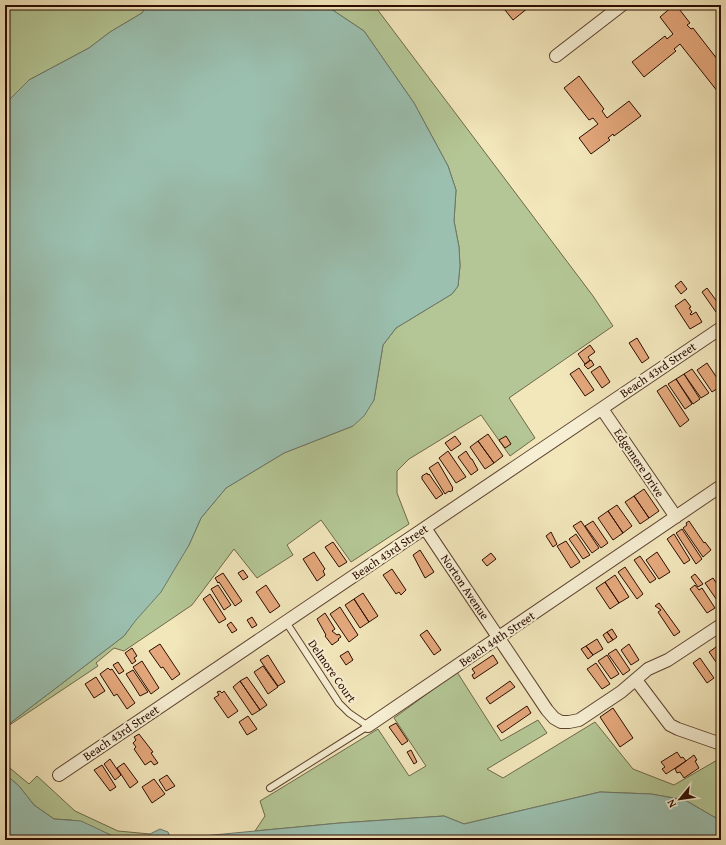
<svg xmlns="http://www.w3.org/2000/svg" width="726" height="845" font-family="'Gentium Book Plus',serif">
	<style>
		.green { fill: #b4c695; stroke: #70684a }
		.water { fill: #9bc0b0; stroke: #6e786a }
		.building { fill: #e4a87c; stroke: #2b0b00 }
		.lines { fill: none; stroke-linecap: round; stroke-linejoin: round }
		.lane-casing { stroke: #5d422f; stroke-width: 8 }
		.street-casing { stroke: #5d422f; stroke-width: 14 }
		.lane { stroke: #f7efd3; stroke-width: 6 }
		.street { stroke: #f7efd3; stroke-width: 12 }
		.labels { text-anchor: middle; stroke-width: 4; stroke-linejoin: round; paint-order: stroke }
		.street-label { font-size: 12px; fill: #2b0b00; stroke: #f7efd3 }
	</style>
	<rect width="100%" height="100%" fill="#f2e6bb"/>
	<filter id="stains"><feTurbulence type="fractalNoise" baseFrequency=".005" numOctaves="4"/><feColorMatrix values="0 0 0 0 .2 0 0 0 0 .09 0 0 0 0 .02 0 0 0 .5 -.17"/></filter>
	<radialGradient id="worn" r=".72"><stop offset=".6" stop-color="#630" stop-opacity="0"/><stop offset="1" stop-color="#630" stop-opacity=".3"/></radialGradient>
	<!-- green -->
	<path class="green" d="M5 5H147L142 13 110 32 89 48 29 80 5 104Z
		M325 5H374L593 296 613 326 509 398 535 438 510 456 481 415 409 459 397 471V493L409 524 351 562 321 520 287 545 293 555 257 578 234 549 192 605 124 651 114 648 96 663 98 666 5 728V727L124 636 189 545 201 518 226 488 284 453 353 426 374 400 383 345 396 328 452 294 458 286 460 266 459 247 454 221 456 190 448 166 414 103 364 31Z
		M457 672 501 741 538 720 547 733 487 769 503 778 595 722 633 769 674 785 719 759 721 760V819L714 817 685 800 651 794 600 792 464 824 444 816 340 823 255 831 265 816 260 801 378 729 409 776 426 766 394 718Z
		M5 764 29 784 37 776 75 811 118 831 150 834 149 840H112L113 836 71 820 54 819 34 805 19 786 5 774Z"/>
	<!-- water -->
	<path class="water" d="M147 5H325L364 31 414 103 448 166 456 190 454 221 459 247 460 266 458 286 452 294 396 328 383 345 374 400 364 416 353 426 284 453 226 488 201 518 189 545 161 592 136 620 124 636 5 727V104L29 80 89 48 110 32 142 13Z
		M5 774 19 786 34 805 54 819 81 821 113 836 112 840H5Z
		M600 792 651 794 685 800 714 817 721 819V840H149L150 834 160 829 168 832 171 839 340 823 444 816 464 824Z"/>
	<!-- building -->
	<path class="building" d="M501 5H526L528 8 513 20Z
		M674 5H676L690 23 687 25 691 29 693 28 721 64V91L720 90 718 92 680 44 674 49 676 51 644 77 632 62 665 36 667 39 673 34 660 17Z
		M579 76 604 109 602 111 607 118 629 101 641 116 614 136 613 134 608 138 610 140 591 154 579 138 598 124 593 118 589 120 564 88Z
		M681 281 687 289 681 294 675 286Z
		M707 288 721 307 716 312 702 292Z
		M685 299 691 307 689 308 692 312 690 314 691 315 696 312 702 322 690 329 675 306Z
		M637 338 649 358 642 363 629 343Z
		M590 345 595 352 588 357 590 360 585 364 578 354Z
		M591 360 594 365 588 369 584 365Z
		M707 363 721 384V386L712 392 697 370Z
		M600 366 610 382 602 388 591 372Z
		M579 368 594 390 585 396 570 374Z
		M692 369 709 393 701 398 684 374Z
		M684 374 700 399 693 404 676 379Z
		M676 379 692 404 685 409 668 384Z
		M666 385 689 420 680 427 657 391Z
		M488 434 503 456 494 463 478 441Z
		M455 436 461 444 451 451 445 443Z
		M506 436 511 444 505 448 499 440Z
		M478 441 494 463 485 469 470 447Z
		M448 451 466 477 456 483 439 458Z
		M466 451 471 459H472L478 470 471 475 458 457Z
		M438 462 453 488 452 489 453 490 450 492 449 491 445 494 429 468Z
		M427 473 428 475 429 474 443 494 436 499 422 479V476Z
		M644 489 659 511 649 518 634 496Z
		M634 496 649 518 640 524 625 502Z
		M617 505 632 526 623 533 608 511Z
		M608 511 623 533 613 540 598 518Z
		M581 521 599 548 592 553 573 526Z
		M593 521 608 543 601 548 585 526Z
		M689 521 704 543 705 542 711 550 703 557 683 528 687 525 686 523Z
		M682 529 702 559 696 564 676 533Z
		M551 532 557 544 553 547 546 536Z
		M576 534 590 555 583 559 569 539Z
		M674 534 690 560 684 564 667 539Z
		M566 541 580 562 571 568 557 546Z
		M333 542 347 562 339 567 325 547Z
		M420 550 434 572 425 578 413 555Z
		M314 552 325 569 323 571 325 575 317 581 303 559Z
		M657 552 670 572 659 579 646 560Z
		M491 553 496 559 487 566 482 560Z
		M640 556 656 579 650 583 634 560Z
		M625 567 643 594 637 599 618 572Z
		M392 569 406 590 401 595 399 592 396 594 383 575Z
		M243 570 248 577 243 580 238 573Z
		M223 573 242 601 235 606 219 582 218 583 215 578Z
		M695 574 703 584 698 587 691 577Z
		M615 575 629 597 619 603 605 582Z
		M713 578 721 590V602L719 603 705 583Z
		M605 582 619 603 610 609 596 588Z
		M218 585 231 605 224 610 211 589Z
		M266 585 280 606 270 613 256 592Z
		M695 585 699 590 702 588 715 608 707 613 690 589Z
		M363 593 378 616 369 622 354 599Z
		M210 594 226 619 219 623 203 599Z
		M354 599 369 622 360 628 345 605Z
		M659 603 680 632 674 636 658 612 661 610 655 606Z
		M340 607 358 635 349 642 330 614Z
		M325 613 335 629 332 631 337 635 339 634 341 637 338 639 339 640 332 645 325 636 326 635 317 619Z
		M252 617 257 625 252 628 247 620Z
		M231 622 237 630 232 633 227 625Z
		M612 629 617 637 613 640 607 632Z
		M427 630 441 650 434 655 420 635Z
		M607 632 613 640 608 643 603 635Z
		M597 639 603 649 593 655 586 646Z
		M160 644 180 674 172 680 163 667 161 668 149 651Z
		M629 644 639 660 631 665 621 650Z
		M586 646 593 655 588 659 581 649Z
		M716 647 721 655V669L709 652Z
		M132 648 137 656 134 658 136 661 132 664 125 653Z
		M616 649 630 670 623 675 608 654Z
		M348 651 353 660 346 665 340 656Z
		M268 655 285 682 278 686 260 660Z
		M493 655 498 663 474 679 472 675 475 673 472 669Z
		M607 655 619 674 611 679 598 661Z
		M700 658 714 678 707 683 693 663Z
		M142 661 159 688 151 694 133 667Z
		M118 662 124 671 119 674 113 665Z
		M596 663 610 684 602 689 587 669Z
		M263 666 278 687 268 694 254 672Z
		M108 668 110 670 112 669 135 703 127 709 117 694 114 696 100 674Z
		M133 670 148 692 140 696 126 674Z
		M96 677 105 691 94 698 85 684Z
		M247 677 267 705 260 710 240 681Z
		M240 681 260 710 252 715 233 687Z
		M510 681 515 687 490 704 486 698Z
		M220 691 222 693 224 691 238 711 228 718 214 698 219 695 217 692Z
		M527 706 531 713 502 733 497 726Z
		M613 708 633 738 620 747 600 717Z
		M248 716 257 729 247 735 239 722Z
		M396 723 408 741 402 745 389 727Z
		M139 734 153 752 151 753 158 763 154 765 151 761 145 765 134 749 136 747 133 743 136 740 134 737Z
		M411 750 417 762 414 764 407 752Z
		M677 752 681 758 683 757 686 761 666 774 662 769 665 767 661 762Z
		M694 755 697 760 695 761 699 768 684 778 680 772 677 773 675 769Z
		M110 759 121 775 115 780 104 764Z
		M124 763 138 782 130 788 117 768Z
		M102 765 116 787 110 791 94 770Z
		M167 775 175 786 166 791 159 780Z
		M154 779 165 794 152 803 142 787Z"/>
	<g class="lines">
		<defs>
			<path id="lane" d="M270 788 368 726 349 713 339 703 286 622"/>
			<path id="street" d="M556 56 622 5
				M602 409 676 517
				M425 528 547 710 554 718 561 722H569L579 720 621 692 648 669 668 660 721 625
				M636 680 670 725 678 729 721 744
				M368 726 721 486
				M59 775 721 328"/>
		</defs>
		<!-- lane casing -->
		<use href="#lane" class="lane-casing"/>
		<!-- street casing -->
		<use href="#street" class="street-casing"/>
		<!-- lane -->
		<use href="#lane" class="lane"/>
		<!-- street -->
		<use href="#street" class="street"/>
	</g>
	<g class="labels">
		<!-- street labels -->
		<g class="street-label">
			<text transform="translate(658 370) rotate(-34)" y="4">Beach 43rd Street</text>
			<text transform="translate(639 463) rotate(56)" y="4">Edgemere Drive</text>
			<text transform="translate(390 552) rotate(-34)" y="4">Beach 43rd Street</text>
			<text transform="translate(465 587) rotate(56)" y="4">Norton Avenue</text>
			<text transform="translate(497 639) rotate(-34)" y="4">Beach 44th Street</text>
			<text transform="translate(332 671) rotate(55)" y="4">Delmore Court</text>
			<text transform="translate(121 733) rotate(-34)" y="4">Beach 43rd Street</text>
		</g>
	</g>
	<!-- margin -->
	<rect width="726" height="845" fill="none" stroke="#f2e6bb" stroke-width="20"/>
	<rect x="6" y="6" width="714" height="833" fill="none" stroke="#2b0b00" stroke-width="2"/>
	<rect x="10" y="10" width="706" height="825" fill="none" stroke="#2b0b00"/>
	<!-- north arrow -->
	<g transform="translate(680 799) rotate(241)" stroke="#f7efd3" stroke-width="3" paint-order="stroke">
	<path d="M0-3L7 15L0 10L-7 15Z" fill="#2b0b00"/>
	<text y="-6" font-size="11" font-weight="bold" text-anchor="middle" fill="#2b0b00">N</text>
	</g>
	<rect width="100%" height="100%" filter="url(#stains)"/>
	<rect width="100%" height="100%" fill="url(#worn)"/>
</svg>
